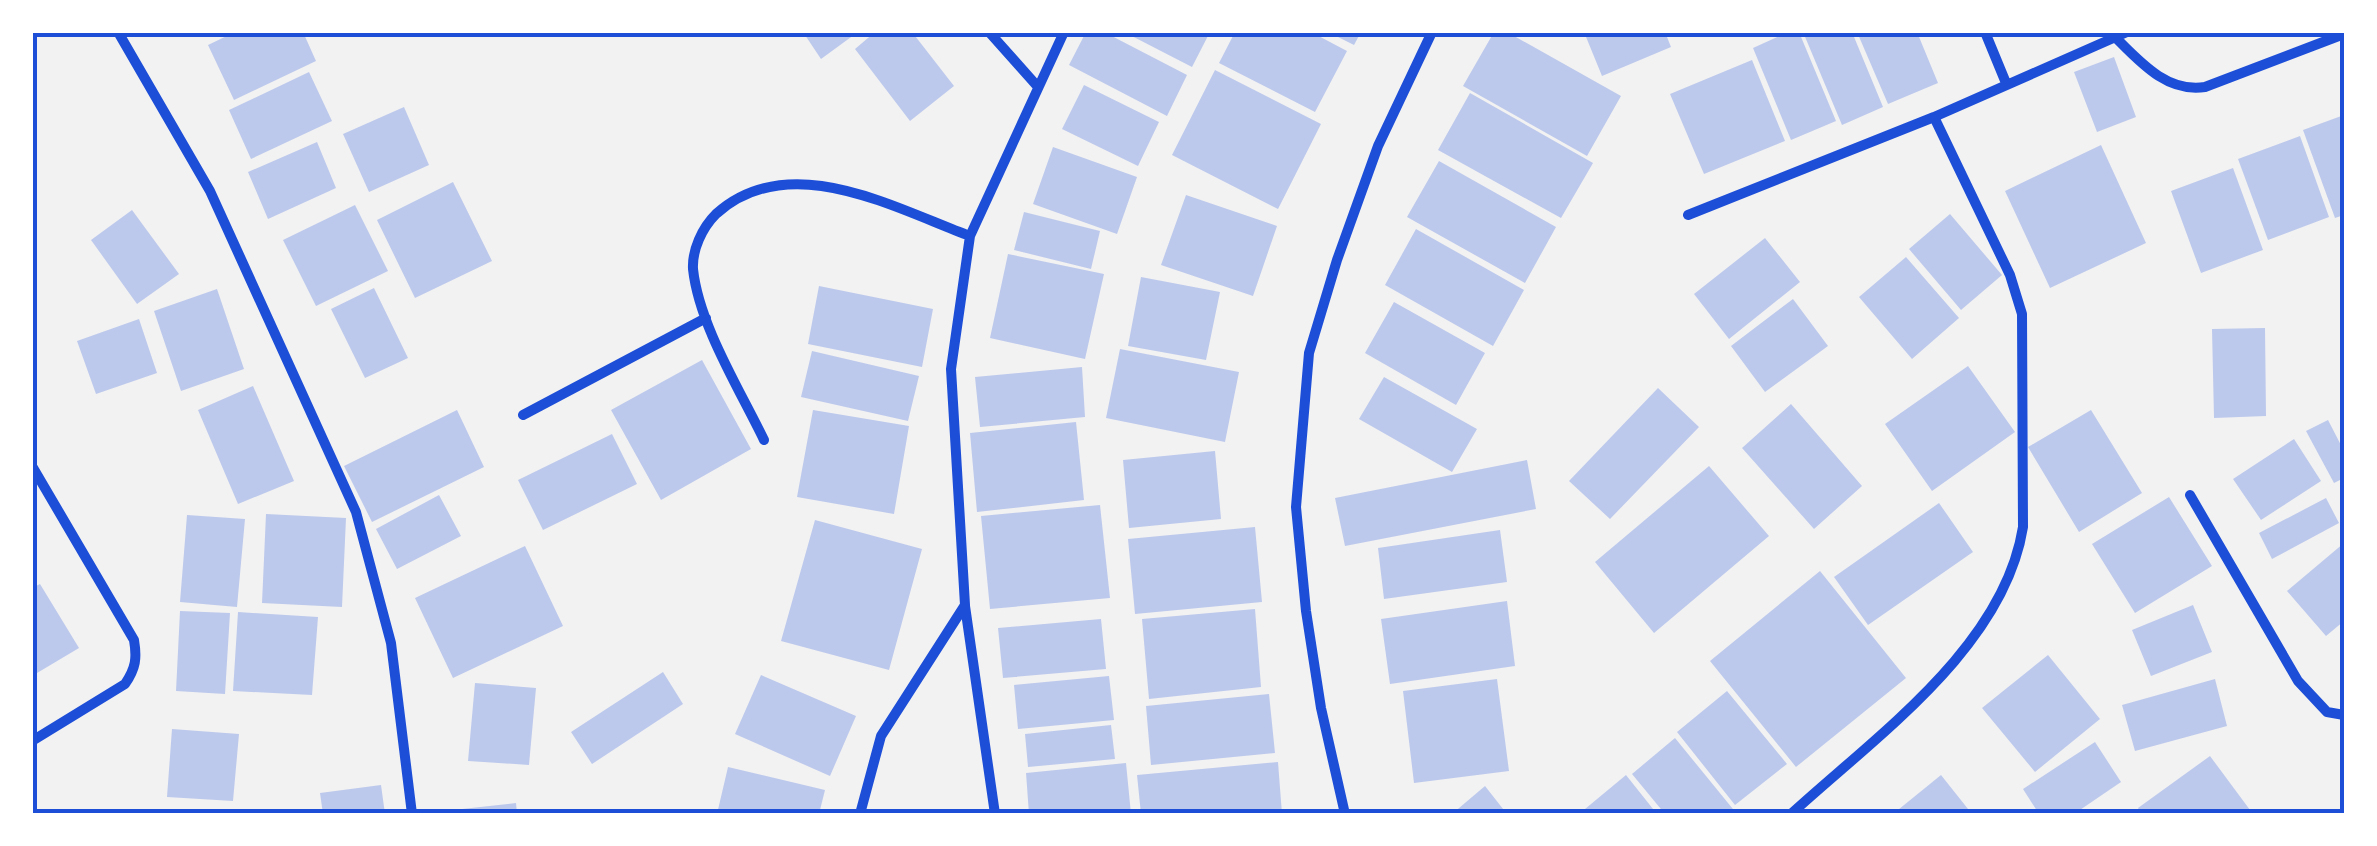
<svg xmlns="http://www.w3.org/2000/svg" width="2377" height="846" font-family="'IBM Plex Sans',sans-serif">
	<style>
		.building { fill: #bdc9ec }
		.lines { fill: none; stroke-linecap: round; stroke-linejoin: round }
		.minor { stroke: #1d4ed8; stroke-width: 10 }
		.neatline { fill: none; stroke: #1d4ed8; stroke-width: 4 }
	</style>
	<rect width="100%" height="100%" fill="#f2f2f2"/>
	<!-- building -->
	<path class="building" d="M235 32H303L316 61 234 100 208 45Z
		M803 32H858L821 59Z
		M875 32H912L954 86 910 121 855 49Z
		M1086 32H1104L1187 75 1167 116 1069 65Z
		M1124 32H1210L1192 67Z
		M1235 32H1311L1347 51 1315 112 1219 63Z
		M1328 32H1361L1354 45Z
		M1494 32H1507L1621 96 1587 156 1463 86Z
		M1584 32H1665L1671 47 1602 76Z
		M1788 32H1799L1836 121 1791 140 1753 48Z
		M1803 32H1852L1883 107 1842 125Z
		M1857 32H1917L1938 83 1888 104Z
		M2114 57 2136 117 2097 132 2074 72Z
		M1752 60 1785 141 1704 174 1670 94Z
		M1215 70 1321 124 1278 209 1172 155Z
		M309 72 332 121 251 159 229 110Z
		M1084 85 1159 122 1138 166 1062 129Z
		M1470 93 1593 163 1561 218 1438 150Z
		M404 107 429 165 369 192 343 134Z
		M2344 115V215L2335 218 2303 130Z
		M2300 136 2329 217 2268 240 2238 159Z
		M317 142 336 188 268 219 248 172Z
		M2101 145 2146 243 2050 288 2005 191Z
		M1053 147 1137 177 1117 234 1033 204Z
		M1439 161 1556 227 1525 283 1407 217Z
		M2233 168 2263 250 2201 273 2171 191Z
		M453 182 492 261 415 298 377 220Z
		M1186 195 1277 226 1253 296 1161 265Z
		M355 205 388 271 316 306 283 240Z
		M132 210 179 274 137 304 91 240Z
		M1024 212 1100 231 1091 269 1014 250Z
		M1950 214 2002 275 1961 310 1909 249Z
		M1416 229 1524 290 1493 346 1385 285Z
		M1765 238 1800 282 1729 339 1694 294Z
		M1008 254 1104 274 1085 359 990 338Z
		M1906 257 1959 318 1912 359 1859 297Z
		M1141 277 1220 292 1206 360 1128 346Z
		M819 286 933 309 922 367 808 344Z
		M374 288 408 358 365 378 331 309Z
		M217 289 244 369 181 391 154 311Z
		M1793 299 1828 346 1765 392 1731 346Z
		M1394 302 1485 353 1456 405 1365 353Z
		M139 319 157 373 96 394 77 341Z
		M2265 328 2266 416 2214 418 2212 329Z
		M1120 349 1239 372 1225 442 1106 418Z
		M812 351 919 376 908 421 801 397Z
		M702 360 751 449 661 500 611 410Z
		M1968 366 2015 432 1932 491 1885 424Z
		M1082 367 1085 417 980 427 975 377Z
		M1384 377 1477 429 1452 472 1359 419Z
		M253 386 294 481 238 504 198 410Z
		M1658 388 1699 427 1610 519 1569 481Z
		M1791 404 1862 486 1814 529 1742 448Z
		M457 410 484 467 372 522 344 466Z
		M813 410 909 426 894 514 797 497Z
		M2091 410 2142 493 2079 532 2028 447Z
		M2328 420 2344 451V478L2334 483 2306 431Z
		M1076 422 1084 500 977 512 970 433Z
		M612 434 637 484 543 530 518 480Z
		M2294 439 2321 481 2261 520 2233 479Z
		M1215 451 1221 519 1129 528 1123 460Z
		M1527 460 1536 509 1345 546 1335 498Z
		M1709 466 1769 536 1654 633 1595 562Z
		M439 495 461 536 397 569 376 529Z
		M2169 497 2212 566 2135 613 2092 544Z
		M2326 498 2339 523 2272 559 2259 533Z
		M1939 503 1973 552 1868 625 1834 577Z
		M1100 505 1110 598 990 609 981 516Z
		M266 514 346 518 342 607 262 603Z
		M187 515 245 519 237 607 180 602Z
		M815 520 922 549 889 670 781 641Z
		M1255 527 1262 602 1135 614 1128 539Z
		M1500 530 1507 582 1384 599 1378 548Z
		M2344 543V621L2326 636 2287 591Z
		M525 546 563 626 453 678 415 598Z
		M1820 571 1906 678 1796 767 1710 661Z
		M40 584 79 648 32 676V588Z
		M1507 601 1515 666 1390 684 1381 619Z
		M2193 605 2212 652 2151 676 2132 630Z
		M1255 609 1261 687 1149 699 1142 619Z
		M180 611 230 613 225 694 176 691Z
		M238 612 318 617 312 695 233 691Z
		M1101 619 1106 669 1003 678 998 628Z
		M2048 655 2100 719 2035 772 1982 708Z
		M663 672 683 704 592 764 571 732Z
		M761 675 856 716 830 776 735 734Z
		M1109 676 1114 720 1018 729 1014 685Z
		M1497 679 1509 771 1414 783 1403 691Z
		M2215 679 2227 726 2135 751 2122 705Z
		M475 683 536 688 529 765 468 761Z
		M1727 691 1787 764 1735 805 1677 732Z
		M1269 694 1275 753 1151 765 1146 706Z
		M1111 725 1115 759 1028 767 1025 734Z
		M172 729 239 734 233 801 167 797Z
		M1675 738 1737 814H1665L1632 774Z
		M2095 742 2121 782 2074 814H2039L2023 789Z
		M2210 756 2253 814H2141L2138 808Z
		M1278 762 1282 814H1141L1137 775Z
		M1126 763 1131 814H1029L1026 773Z
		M728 767 825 790 819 814H717Z
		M1626 775 1657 814H1579Z
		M1941 775 1972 814H1893Z
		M381 785 385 814H323L320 793Z
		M1485 786 1507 814H1452Z
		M516 803 517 814H453V810Z"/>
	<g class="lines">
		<!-- minor -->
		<path class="minor" d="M118 32 210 191 356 512 391 643 412 814
			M989 32 1038 87
			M1985 32 2006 83
			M2115 37C2140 62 2167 93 2205 87L2344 34
			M1688 215 1934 117 2127 32
			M523 415 706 318
			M764 440C740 390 699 325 693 269 692 250 702 228 716 214 789 148 894 208 970 236
			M32 466 134 640C137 658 136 668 125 684L32 741
			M2190 495 2298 681 2327 712 2344 715
			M965 606 995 814
			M860 814 881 736 965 605 951 369 970 236 1064 32
			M1345 814 1321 708 1306 611 1296 507 1309 353 1337 260 1378 146 1432 32
			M1791 814C1876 736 2004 647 2023 527L2022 314 2010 275 1934 117"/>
	</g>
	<!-- border -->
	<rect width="2377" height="846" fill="none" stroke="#ffffff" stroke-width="70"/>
	<rect x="35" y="35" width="2307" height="776" class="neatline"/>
</svg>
